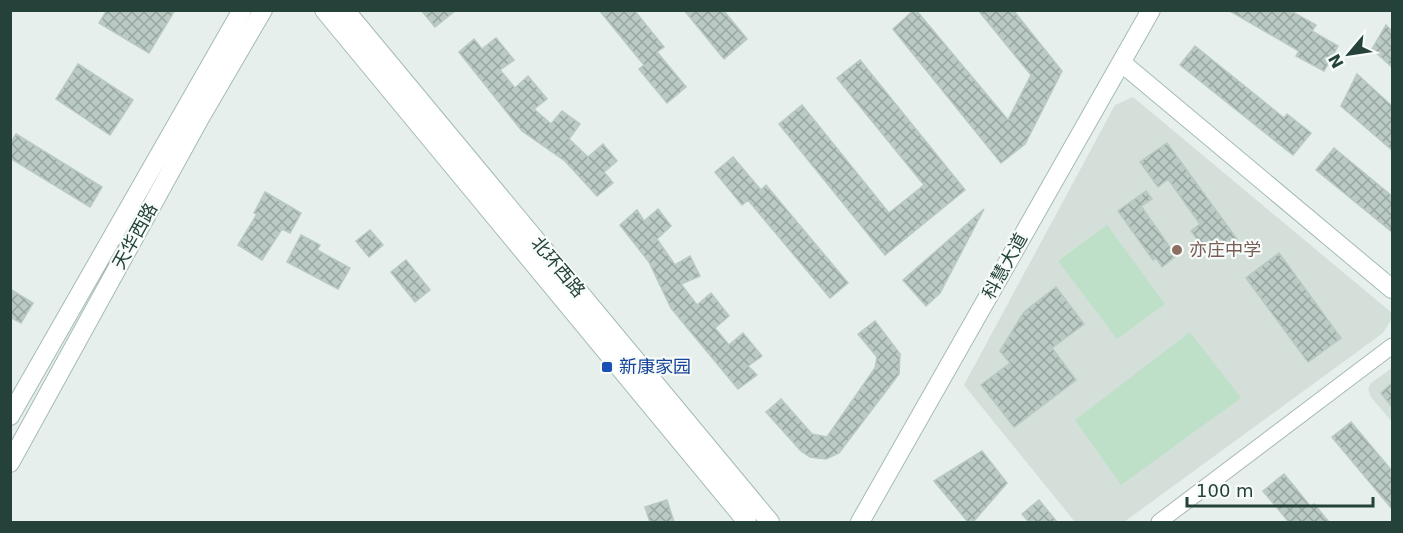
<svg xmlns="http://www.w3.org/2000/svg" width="1403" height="533" font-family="'DejaVu Sans','Noto Sans SC',sans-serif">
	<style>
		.built { fill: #d4dfda }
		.green { fill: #bfe0c8 }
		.building { fill: url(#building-cross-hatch); stroke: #b8c9c2; stroke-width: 1.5 }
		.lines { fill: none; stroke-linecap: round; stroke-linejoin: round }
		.street-casing { stroke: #a8b8b2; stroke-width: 17 }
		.secondary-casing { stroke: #a4bbb3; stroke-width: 20 }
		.street { stroke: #fff; stroke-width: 15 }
		.secondary { stroke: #fff; stroke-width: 18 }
		.education-dot { fill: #8d6e63; stroke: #f7fbf9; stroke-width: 2 }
		.transit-dot { fill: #1a4fb4; stroke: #f7fbf9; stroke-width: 2 }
		.labels { text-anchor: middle; stroke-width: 4.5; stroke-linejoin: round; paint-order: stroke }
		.street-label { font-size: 18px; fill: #24423a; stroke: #f7fbf9 }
		.education-label { font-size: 18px; fill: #785e54; stroke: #f7fbf9; text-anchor: start }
		.transit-label { font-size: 18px; fill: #164399; stroke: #f7fbf9; text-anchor: start }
	</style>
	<defs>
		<pattern id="building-cross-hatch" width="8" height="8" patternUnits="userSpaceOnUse" patternTransform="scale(1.5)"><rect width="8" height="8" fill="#bbcac4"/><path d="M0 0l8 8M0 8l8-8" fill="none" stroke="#98a6a0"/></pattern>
	</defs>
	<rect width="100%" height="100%" fill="#e6efeb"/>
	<!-- built -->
	<path class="built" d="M1133 97 1392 313V318L1383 333 1124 522H1075L964 385 1115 105Z
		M1392 368V422L1371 397 1368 389 1371 383Z"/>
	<!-- green -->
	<path class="green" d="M1107 225 1165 304 1117 339 1058 261Z
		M1190 332 1241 398 1121 485 1075 420Z"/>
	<!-- building -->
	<path class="building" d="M107 10H175L149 53 99 23Z
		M421 10H456L435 27Z
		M599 10H634L664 47 657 52 686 87 667 103 639 69 644 65Z
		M684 10H723L747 39 724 59Z
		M914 10H916L1008 120 1031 75 978 10H1013L1062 71 1025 144 1001 163 893 29Z
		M1228 10H1289L1316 25 1312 31 1338 46 1324 71 1296 56 1299 51Z
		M1386 25 1392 31V67L1372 49Z
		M496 38 514 60 500 70 515 88 528 76 547 99 534 109 551 124 562 111 580 124 569 139 588 157 603 144 617 161 604 172 613 183 597 196 565 161 522 131 459 52 474 39 482 49Z
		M1195 46 1284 118 1287 114 1311 133 1293 155 1180 65Z
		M860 60 965 190 885 255 779 124 802 105 889 213 924 185 837 78Z
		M78 64 133 100 110 135 56 99Z
		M1357 74 1392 106V150L1341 106Z
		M16 134 102 187 90 207 10 158V144Z
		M1167 143 1237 239 1211 258 1191 231 1200 224 1168 179 1158 187 1140 162Z
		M1334 148 1392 196V232L1316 170Z
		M733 157 761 190 766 185 848 283 830 298 748 200 742 205 715 172Z
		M1146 191 1152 199 1141 206 1176 256 1162 267 1156 258 1153 260 1118 211Z
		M265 192 301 213 290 233 282 229 262 260 238 245 257 214 254 213Z
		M658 209 671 226 657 239 675 265 690 256 700 276 681 284 697 305 711 293 729 316 715 328 729 345 743 333 762 356 748 366 757 375 738 389 671 308 649 262 620 225 637 210 644 221Z
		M984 209 940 293 926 306 903 280Z
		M370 230 383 245 369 257 356 241Z
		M301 235 320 245 317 250 350 268 338 289 287 262Z
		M1279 253 1341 338 1308 362 1246 278Z
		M406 260 430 290 415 302 391 272Z
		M1056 287 1084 324 1052 348 1076 380 1014 427 981 385 1010 363 1000 351 1024 312Z
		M10 289 33 303 21 323 10 317Z
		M875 321 900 354 899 374 839 453 826 459 810 457 801 451 766 412 781 399 812 434 827 437 875 368 877 357 858 334Z
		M1392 383V407L1381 393Z
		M1351 422 1392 471V509L1332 437Z
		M982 451 1007 483 973 522H968L934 481Z
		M1284 474 1311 507 1314 504 1329 522H1289L1263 491Z
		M667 500 674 522H650L645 507Z
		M1039 500 1057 522H1029L1022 514Z"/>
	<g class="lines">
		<defs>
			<path id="street" d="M1159 522 1392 346"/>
			<path id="secondary" d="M324 10 747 522
				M345 10 770 522
				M1122 63 1392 289
				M10 416 242 10
				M10 463 200 118 263 10
				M860 522 1151 10"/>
		</defs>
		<!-- street casing -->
		<use href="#street" class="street-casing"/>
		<!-- secondary casing -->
		<use href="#secondary" class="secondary-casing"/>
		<!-- street -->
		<use href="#street" class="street"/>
		<!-- secondary -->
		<use href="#secondary" class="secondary"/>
	</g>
	<!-- markers -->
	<circle class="education-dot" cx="1177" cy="250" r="6"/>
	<rect class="transit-dot" x="601" y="361" width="12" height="12" rx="3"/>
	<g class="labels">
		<!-- street labels -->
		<g class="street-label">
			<text transform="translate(135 236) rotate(-61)" y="6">天华西路</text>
			<text transform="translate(1005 266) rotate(-61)" y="6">科慧大道</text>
			<text transform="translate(558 267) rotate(50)" y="6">北环西路</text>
		</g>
		<!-- education labels -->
		<g class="education-label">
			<text x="1189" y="256">亦庄中学</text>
		</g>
		<!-- transit labels -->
		<g class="transit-label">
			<text x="619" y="373">新康家园</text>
		</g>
	</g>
	<!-- border -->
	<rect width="1403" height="533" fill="none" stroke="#24423a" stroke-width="24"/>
	<!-- north arrow -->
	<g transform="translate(1349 54) rotate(241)" stroke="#f7fbf9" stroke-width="4.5" paint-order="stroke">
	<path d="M0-4.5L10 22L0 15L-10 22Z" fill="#24423a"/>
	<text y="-9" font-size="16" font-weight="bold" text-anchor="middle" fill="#24423a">N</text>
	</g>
	<!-- scale -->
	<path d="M1187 497v9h186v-9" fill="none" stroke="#24423a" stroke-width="3"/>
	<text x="1196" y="497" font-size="18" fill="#24423a" stroke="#f7fbf9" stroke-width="4.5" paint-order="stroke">100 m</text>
</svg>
